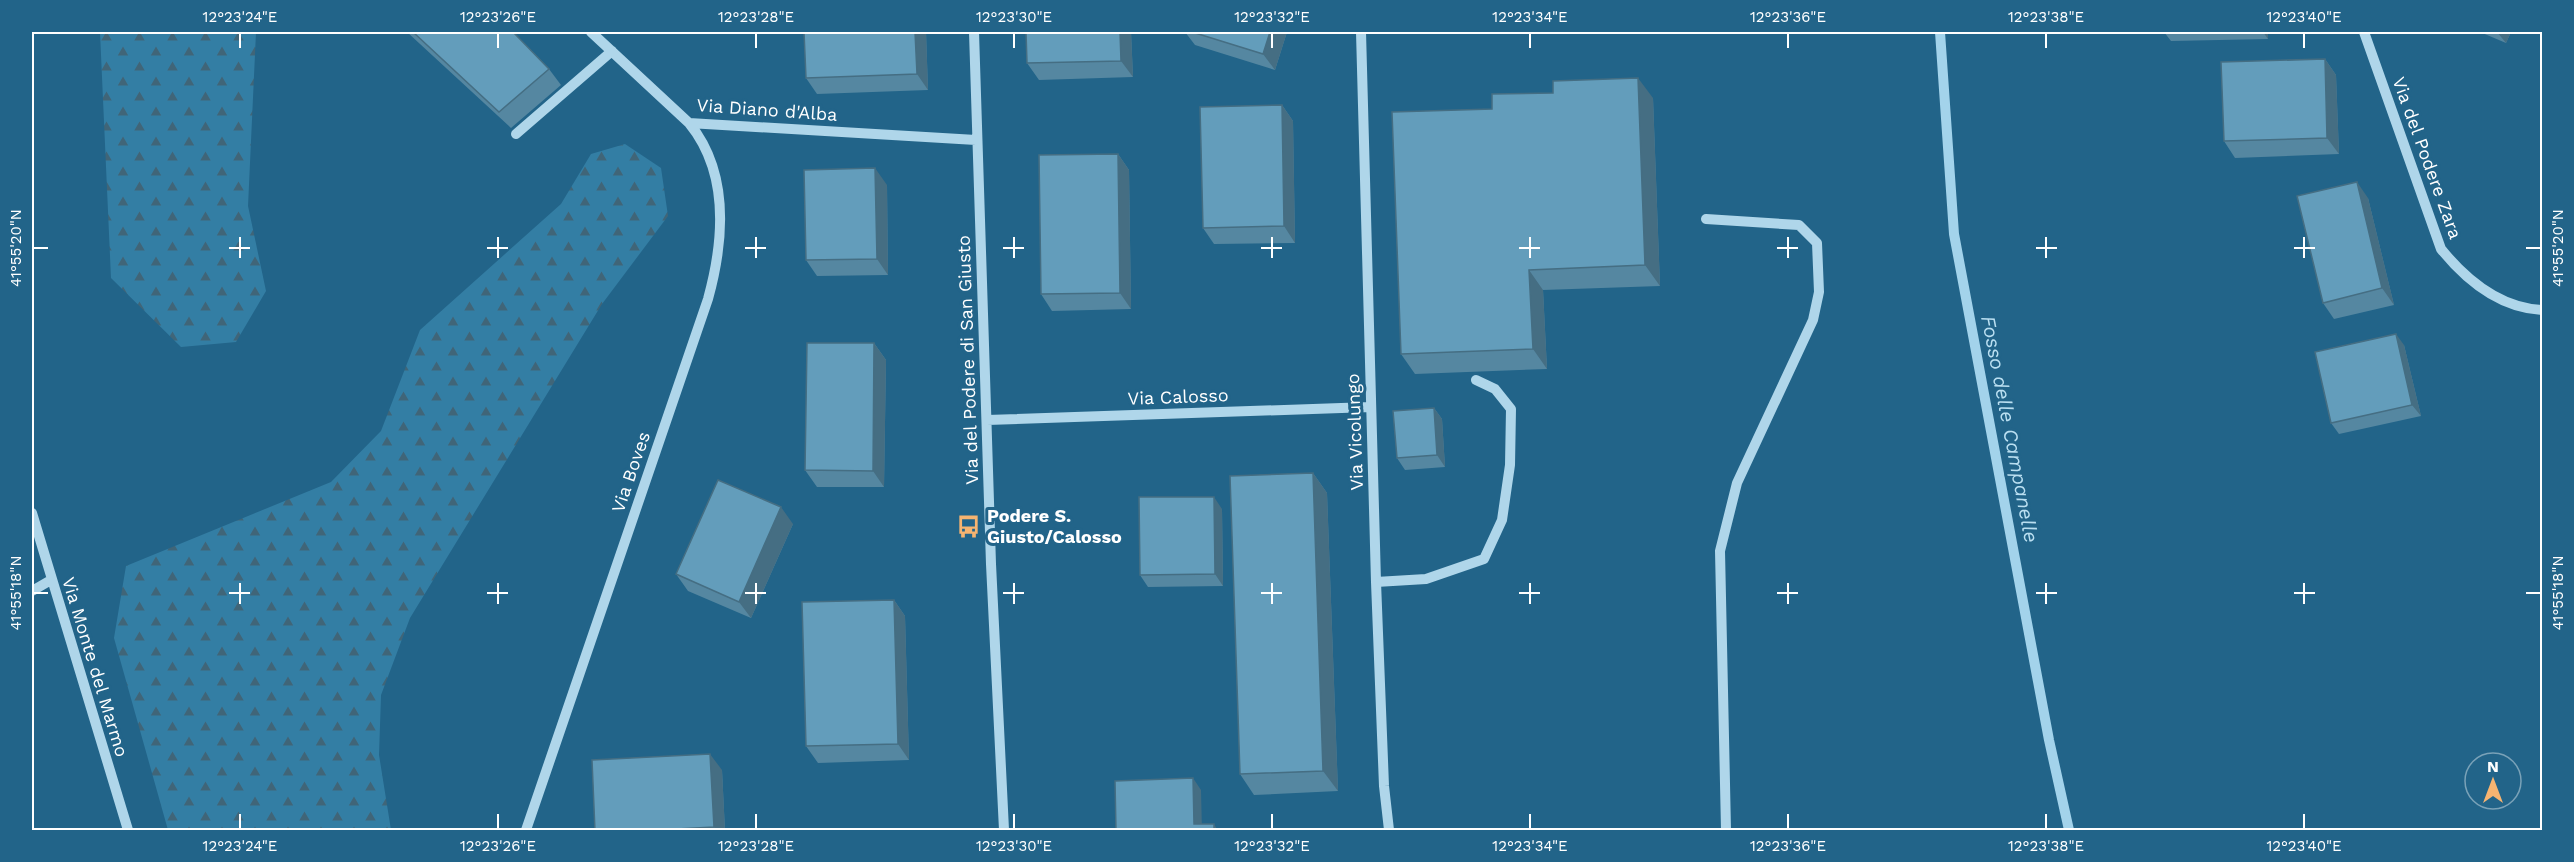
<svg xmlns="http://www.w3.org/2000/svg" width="2574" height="862" font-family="'Work Sans',sans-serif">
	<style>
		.forest { fill: url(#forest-firs) }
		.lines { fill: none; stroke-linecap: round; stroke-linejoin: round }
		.stream { stroke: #a3d3eb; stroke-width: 10 }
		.minor { stroke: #afd6ea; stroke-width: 10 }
		.wall { fill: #5587a1 }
		.shaded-wall { fill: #456e83 }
		.building { fill: #639dbb; stroke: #456e83; stroke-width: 1.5 }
		.ticks { fill: none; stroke: #fff; stroke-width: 2 }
		.labels { text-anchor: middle; stroke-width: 6; stroke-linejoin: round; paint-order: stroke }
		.street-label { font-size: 18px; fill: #fff; stroke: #226489 }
		.poi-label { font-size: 18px; font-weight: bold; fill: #fff; stroke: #226489; text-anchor: start }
		.water-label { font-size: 20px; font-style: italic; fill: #badff1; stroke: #226489 }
		.neatline { fill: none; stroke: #fff; stroke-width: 2 }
		.ticks-label { font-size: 15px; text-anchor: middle; fill: #fff }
	</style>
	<defs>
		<pattern id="forest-firs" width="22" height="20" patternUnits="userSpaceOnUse" patternTransform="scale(1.5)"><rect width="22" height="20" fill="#337ea4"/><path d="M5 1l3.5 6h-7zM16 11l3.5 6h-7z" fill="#406578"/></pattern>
	</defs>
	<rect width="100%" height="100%" fill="#226489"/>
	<!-- forest -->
	<path class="forest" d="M100 32H256L248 206 266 291 236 342 181 347 111 278Z
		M625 144 661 168 668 216 602 304 410 618 381 695 379 755 391 830H168L114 638 126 566 331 482 381 431 420 330 561 204 591 154Z"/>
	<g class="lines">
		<!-- stream -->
		<path class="stream" d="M1940 32 1954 234 2049 740 2069 830"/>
		<!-- minor -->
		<path class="minor" d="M591 32 689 123 976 140
			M974 32 991 564 1004 830
			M1361 32 1376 582 1384 786 1389 830
			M2364 32 2441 249C2467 281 2500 308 2542 310
			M516 134 612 51
			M1706 219 1799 225 1817 243 1819 292 1813 320 1737 483 1720 551 1726 830
			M987 420 1370 407
			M32 513 128 830
			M1376 582 1426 579 1484 559 1502 520 1510 465 1511 409 1495 389 1476 380
			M32 591 51 580
			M526 830 708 299C724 241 730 173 689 123"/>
	</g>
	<!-- wall -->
	<path class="wall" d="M407 32H513L549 69 561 85 511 128Z
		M926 32 928 90 817 94 806 78Z
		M1026 32H1131L1133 77 1039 80 1027 63Z
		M1185 32H1287L1275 70 1195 45Z
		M2164 32H2268V39L2171 41Z
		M2480 32H2511L2506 43Z
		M2325 59 2336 75 2339 154 2235 158 2224 141Z
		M1653 98 1660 286 1543 290 1547 369 1415 374 1401 354 1492 109Z
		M1282 105 1293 121 1295 243 1214 244 1203 228Z
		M1118 154 1129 170 1131 309 1052 311 1041 294Z
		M887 185 888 275 817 276 806 260Z
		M2368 198 2394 305 2334 319 2323 303Z
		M874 343 886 360 884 487H817L805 470Z
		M2404 345 2421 416 2339 434 2331 423Z
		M1434 408 1442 419 1445 467 1405 470 1397 458Z
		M1313 473 1327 493 1338 791 1254 795 1240 774Z
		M1222 509 1223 586 1148 587 1140 575Z
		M793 524 751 618 688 591 676 574Z
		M894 600 905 616 909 760 818 763 806 746Z
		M722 770 725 831H595Z"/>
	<!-- shaded-wall -->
	<path class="shaded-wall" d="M915 32H926L928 90 917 74Z
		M1120 32H1131L1133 77 1121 61Z
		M1270 32H1287L1275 70 1263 54Z
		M2263 32H2268V39Z
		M2497 32H2511L2506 43Z
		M2325 59 2336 75 2339 154 2327 138Z
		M1638 78 1653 98 1660 286 1645 265Z
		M1282 105 1293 121 1295 243 1284 226Z
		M1118 154 1129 170 1131 309 1120 293Z
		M875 168 887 185 888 275 877 259Z
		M2357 182 2368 198 2394 305 2382 288Z
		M1529 270 1543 290 1547 369 1533 349Z
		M2396 334 2404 345 2421 416 2412 405Z
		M874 343 886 360 884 487 873 471Z
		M1434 408 1442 419 1445 467 1437 455Z
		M1313 473 1327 493 1338 791 1323 771Z
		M1214 497 1222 509 1223 586 1215 574Z
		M781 507 793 524 751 618 739 602Z
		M894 600 905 616 909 760 898 744Z
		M710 754 722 770 725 831H717L714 827Z
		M1193 778 1201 790 1202 831 1194 824Z
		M1214 824 1218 831H1214Z"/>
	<!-- building -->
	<path class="building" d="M413 32H513L549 69 499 112Z
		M804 32H915L917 74 806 78Z
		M1026 32H1120L1121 61 1027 63Z
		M1192 32H1270L1263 54Z
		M2325 59 2327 138 2224 141 2221 62Z
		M1638 78 1645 265 1529 270 1533 349 1401 354 1392 112 1492 109V94L1553 93V81Z
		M1282 105 1284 226 1203 228 1200 107Z
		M1118 154 1120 293 1041 294 1039 155Z
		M875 168 877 259 806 260 804 170Z
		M2357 182 2382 288 2323 303 2297 196Z
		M2396 334 2412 405 2331 423 2315 352Z
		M807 343H874L873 471 805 470Z
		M1434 408 1437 455 1397 458 1393 411Z
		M1313 473 1323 771 1240 774 1230 476Z
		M718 480 781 507 739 602 676 574Z
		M1139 497H1214L1215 574 1140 575Z
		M894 600 898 744 806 746 802 602Z
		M710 754 714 827 639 831H595L592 760Z
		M1193 778 1194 824H1214V831H1179V829L1116 831 1115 781Z"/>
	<!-- ticks -->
	<path class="ticks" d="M240 33V48M498 33V48M756 33V48M1014 33V48M1272 33V48M1530 33V48M1788 33V48M2046 33V48M2304 33V48M240 237V258M498 237V258M756 237V258M1014 237V258M1272 237V258M1530 237V258M1788 237V258M2046 237V258M2304 237V258M33 248H48M229 248H250M487 248H508M745 248H766M1003 248H1024M1261 248H1282M1519 248H1540M1777 248H1798M2036 248H2057M2294 248H2315M2526 248H2541M240 583V604M498 583V604M756 583V604M1014 583V604M1272 583V604M1530 583V604M1788 583V604M2046 583V604M2304 583V604M33 593H48M229 593H250M487 593H508M745 593H766M1003 593H1024M1261 593H1282M1519 593H1540M1777 593H1798M2036 593H2057M2294 593H2315M2526 593H2541M240 814V829M498 814V829M756 814V829M1014 814V829M1272 814V829M1530 814V829M1788 814V829M2046 814V829M2304 814V829"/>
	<!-- icons -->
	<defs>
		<symbol id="bus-bare" viewBox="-9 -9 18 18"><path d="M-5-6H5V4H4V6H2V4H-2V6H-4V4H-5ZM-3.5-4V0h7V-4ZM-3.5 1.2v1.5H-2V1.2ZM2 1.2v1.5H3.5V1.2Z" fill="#f6b471" stroke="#226489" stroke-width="2.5" paint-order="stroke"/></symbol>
	</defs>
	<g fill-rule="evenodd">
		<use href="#bus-bare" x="952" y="510" width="33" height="33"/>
	</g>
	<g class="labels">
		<!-- street labels -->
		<g class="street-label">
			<text transform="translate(767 110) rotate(4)" y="6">Via Diano d'Alba</text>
			<text transform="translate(2427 158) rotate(70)" y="6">Via del Podere Zara</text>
			<text transform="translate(968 360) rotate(-92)" y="6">Via del Podere di San Giusto</text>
			<text transform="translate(1178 397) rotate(-2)" y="6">Via Calosso</text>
			<text transform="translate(1355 432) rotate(-92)" y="6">Via Vicolungo</text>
			<text transform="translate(631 472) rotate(-71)" y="6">Via Boves</text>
			<text transform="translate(95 667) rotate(73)" y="6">Via Monte del Marmo</text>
		</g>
		<!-- poi labels -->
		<g class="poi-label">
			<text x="987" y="522">Podere S.<tspan x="987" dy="21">Giusto/Calosso</tspan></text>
		</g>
		<!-- water labels -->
		<g class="water-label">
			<text transform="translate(2010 429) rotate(79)" y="7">Fosso delle Campanelle</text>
		</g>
	</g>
	<!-- border -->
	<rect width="2574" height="862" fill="none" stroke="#226489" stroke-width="66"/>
	<!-- north arrow -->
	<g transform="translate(2493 781)"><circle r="28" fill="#226489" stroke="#7aa2b8" stroke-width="1.5"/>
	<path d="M0-4.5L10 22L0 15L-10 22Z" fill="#f6b471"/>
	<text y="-9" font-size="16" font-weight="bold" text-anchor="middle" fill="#ffffff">N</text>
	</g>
	<rect x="33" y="33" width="2508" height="796" class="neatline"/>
	<g class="ticks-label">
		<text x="240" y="22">12°23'24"E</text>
		<text x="498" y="22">12°23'26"E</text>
		<text x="756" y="22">12°23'28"E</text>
		<text x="1014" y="22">12°23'30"E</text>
		<text x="1272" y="22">12°23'32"E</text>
		<text x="1530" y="22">12°23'34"E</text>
		<text x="1788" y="22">12°23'36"E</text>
		<text x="2046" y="22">12°23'38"E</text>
		<text x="2304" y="22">12°23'40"E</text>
		<text transform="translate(16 248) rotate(-90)" y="5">41°55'20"N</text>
		<text transform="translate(2558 248) rotate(-90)" y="5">41°55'20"N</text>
		<text transform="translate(16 593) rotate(-90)" y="5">41°55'18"N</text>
		<text transform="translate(2558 593) rotate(-90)" y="5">41°55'18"N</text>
		<text x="240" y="851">12°23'24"E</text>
		<text x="498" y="851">12°23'26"E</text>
		<text x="756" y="851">12°23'28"E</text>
		<text x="1014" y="851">12°23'30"E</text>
		<text x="1272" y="851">12°23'32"E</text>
		<text x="1530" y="851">12°23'34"E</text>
		<text x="1788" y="851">12°23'36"E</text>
		<text x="2046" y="851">12°23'38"E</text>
		<text x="2304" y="851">12°23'40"E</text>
	</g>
</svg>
